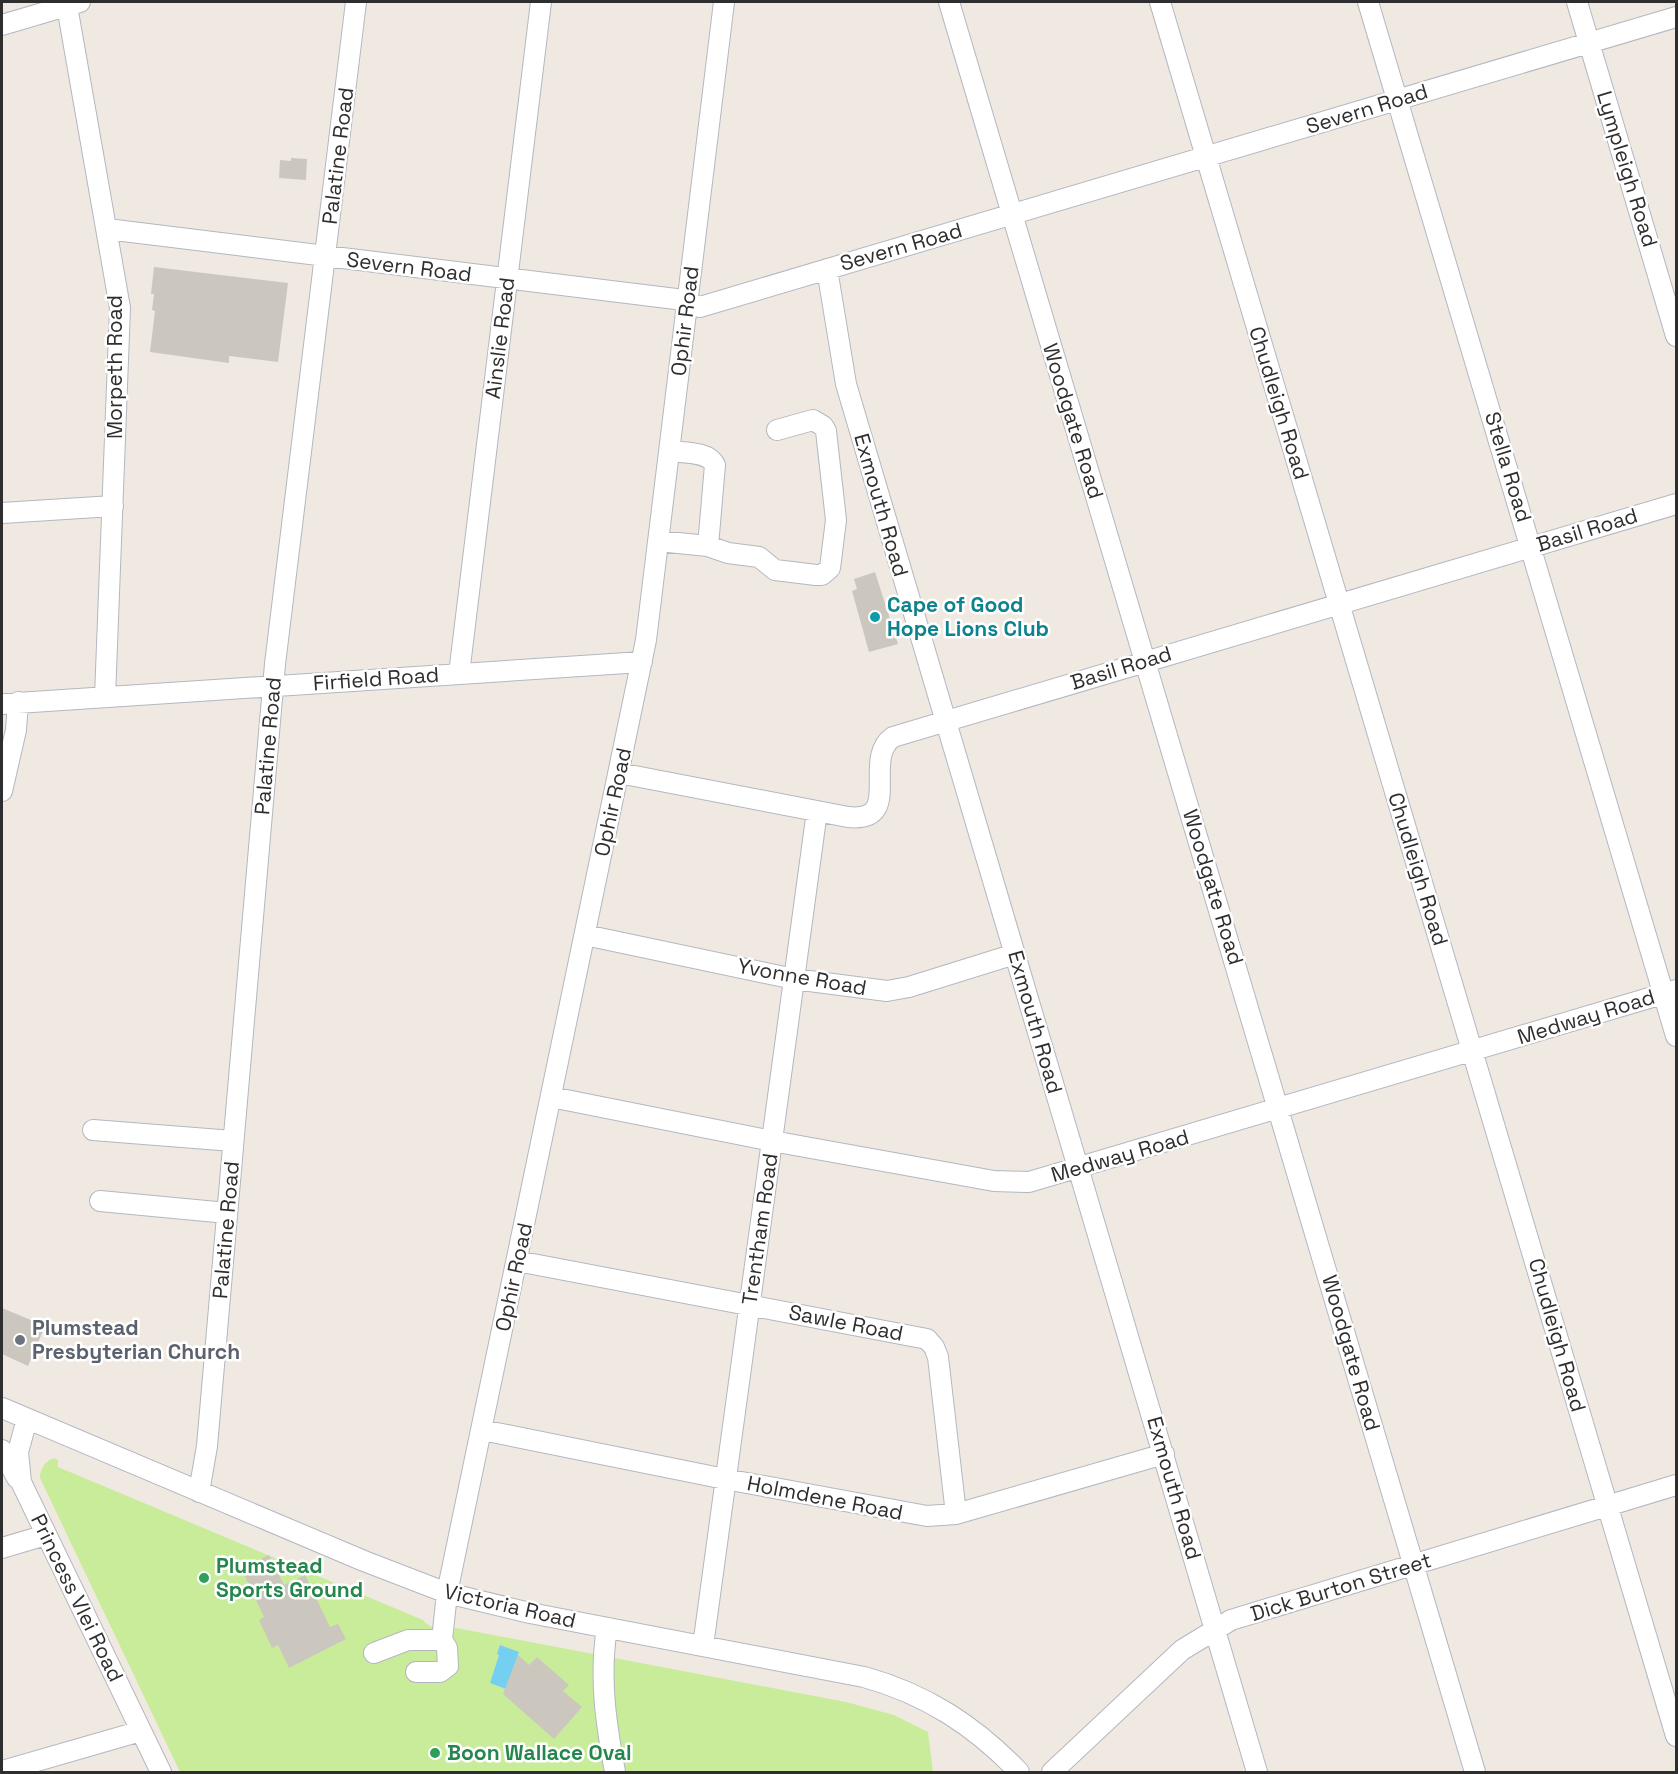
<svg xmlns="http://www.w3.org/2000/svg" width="1678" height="1774" font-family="'Space Grotesk',sans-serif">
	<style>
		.pitch { fill: #c9ec9a }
		.water { fill: #75cff0 }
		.building { fill: #cbc7bf }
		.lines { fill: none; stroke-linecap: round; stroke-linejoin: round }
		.minor-casing { stroke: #b4b7c1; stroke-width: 22 }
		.minor { stroke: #fff; stroke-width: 20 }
		.culture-dot { fill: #0f9aa8; stroke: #fff; stroke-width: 2 }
		.worship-dot { fill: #6b7280; stroke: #fff; stroke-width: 2 }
		.leisure-dot { fill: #2e9e5b; stroke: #fff; stroke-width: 2 }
		.labels { text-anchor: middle; stroke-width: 5; stroke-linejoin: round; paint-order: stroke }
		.street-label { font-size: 21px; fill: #2e2e2e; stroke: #fff }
		.culture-label { font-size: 21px; font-weight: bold; fill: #0d838f; stroke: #fff; text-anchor: start }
		.worship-label { font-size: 21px; font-weight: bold; fill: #5b616d; stroke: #fff; text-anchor: start }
		.leisure-label { font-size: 21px; font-weight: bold; fill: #27864d; stroke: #fff; text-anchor: start }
	</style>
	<rect width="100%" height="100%" fill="#efe9e1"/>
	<!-- pitch -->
	<path class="pitch" d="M54 1458 58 1460V1467L423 1620C429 1629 447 1632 456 1628L846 1702 894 1715 928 1732 933 1772H180L40 1478C40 1469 45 1461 54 1458Z"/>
	<!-- water -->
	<path class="water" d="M500 1645 519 1652 506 1689 490 1683 499 1655 497 1654Z"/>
	<!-- building -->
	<path class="building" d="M291 158 307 159 306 180 279 178 280 160 291 161Z
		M154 267 288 283 278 362 229 356V363L150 352 155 311 152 310 154 294H151Z
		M875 572 898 644 869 652 852 591 857 589 854 579Z
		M2 1308 45 1326 28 1366 2 1354Z
		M269 1555 284 1585 305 1575 330 1627 338 1624 346 1639 289 1668 278 1645 272 1648 259 1620 264 1617 241 1568Z
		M518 1655 529 1665 537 1657 569 1685 563 1691 582 1707 554 1739 503 1694Z"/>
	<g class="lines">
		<defs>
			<path id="minor" d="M949 2 1475 1772
				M1160 2 1676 1736
				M1368 2 1676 1036
				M1577 2 1676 336
				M67 6 120 308 105 697
				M2 25 80 2
				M107 229 676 299 700 307 1676 17
				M827 269 846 384 1257 1772
				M2 513 113 506
				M658 541 708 546 715 465C708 451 684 453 670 451
				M708 546 728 553 759 557 775 570 816 575H822L830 568 836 520 826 431 823 426 813 420 777 430
				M459 674 541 2
				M2 704 642 662
				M619 773 848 817C905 823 861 759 893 737L1676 504
				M2 791 16 730 18 702
				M585 935 794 979 887 991 909 987 1015 954
				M551 1097 772 1141 994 1181 1029 1182 1676 990
				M93 1130 233 1141
				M100 1201 227 1213
				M517 1261 927 1339 934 1347 938 1357 956 1514
				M2 1408 364 1561 447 1593 530 1613 864 1677C926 1694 975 1726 1019 1772
				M27 1419 18 1452 21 1482 161 1772
				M482 1430 725 1479 927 1516 956 1514 1164 1454
				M2 1450 17 1478
				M199 1492 207 1446 275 664 356 2
				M2 1548 46 1535
				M607 1628C599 1677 606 1724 615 1772
				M703 1646 817 811
				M374 1653 408 1640H442
				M416 1672H440L448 1666 447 1648 442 1640 447 1593 646 640 724 2
				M2 1771 141 1731
				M1052 1772 1182 1650 1231 1620 1676 1485"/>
		</defs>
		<!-- minor casing -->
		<use href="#minor" class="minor-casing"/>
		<!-- minor -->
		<use href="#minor" class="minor"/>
	</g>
	<!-- markers -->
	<circle class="culture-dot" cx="875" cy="617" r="6"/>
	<circle class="worship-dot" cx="20" cy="1340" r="6"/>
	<g class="leisure-dot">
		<circle cx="204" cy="1578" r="6"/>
		<circle cx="435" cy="1753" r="6"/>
	</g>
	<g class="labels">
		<!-- street labels -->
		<g class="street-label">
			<text transform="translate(1367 109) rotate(-17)" y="7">Severn Road</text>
			<text transform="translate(338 156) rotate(-83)" y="7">Palatine Road</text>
			<text transform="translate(1627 169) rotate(73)" y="7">Lympleigh Road</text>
			<text transform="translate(901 247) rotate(-16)" y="7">Severn Road</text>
			<text transform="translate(409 267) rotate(7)" y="7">Severn Road</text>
			<text transform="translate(685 321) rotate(-83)" y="7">Ophir Road</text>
			<text transform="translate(500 338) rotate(-83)" y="7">Ainslie Road</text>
			<text transform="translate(115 367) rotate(-90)" y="7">Morpeth Road</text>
			<text transform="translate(1279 403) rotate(73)" y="7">Chudleigh Road</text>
			<text transform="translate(1073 421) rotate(73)" y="7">Woodgate Road</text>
			<text transform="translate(1508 467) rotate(73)" y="7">Stella Road</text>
			<text transform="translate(881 505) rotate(74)" y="7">Exmouth Road</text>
			<text transform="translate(1587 530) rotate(-17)" y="7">Basil Road</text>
			<text transform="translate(1121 668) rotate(-17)" y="7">Basil Road</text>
			<text transform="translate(376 679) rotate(-4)" y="7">Firfield Road</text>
			<text transform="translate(268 746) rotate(-85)" y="7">Palatine Road</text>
			<text transform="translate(613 802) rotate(-78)" y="7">Ophir Road</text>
			<text transform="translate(1418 869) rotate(73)" y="7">Chudleigh Road</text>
			<text transform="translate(1213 887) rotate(73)" y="7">Woodgate Road</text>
			<text transform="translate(802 977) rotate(10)" y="7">Yvonne Road</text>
			<text transform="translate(1586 1017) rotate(-17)" y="7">Medway Road</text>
			<text transform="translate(1035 1022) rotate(74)" y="7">Exmouth Road</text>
			<text transform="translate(1120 1156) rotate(-16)" y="7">Medway Road</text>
			<text transform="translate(760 1229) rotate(-82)" y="7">Trentham Road</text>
			<text transform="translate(226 1230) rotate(-85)" y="7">Palatine Road</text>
			<text transform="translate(514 1277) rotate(-78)" y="7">Ophir Road</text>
			<text transform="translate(846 1323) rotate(11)" y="7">Sawle Road</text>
			<text transform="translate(1557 1335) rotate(74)" y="7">Chudleigh Road</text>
			<text transform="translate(1351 1353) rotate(74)" y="7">Woodgate Road</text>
			<text transform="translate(1174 1488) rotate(74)" y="7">Exmouth Road</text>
			<text transform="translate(825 1498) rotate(11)" y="7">Holmdene Road</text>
			<text transform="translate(1341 1587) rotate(-17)" y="7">Dick Burton Street</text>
			<text transform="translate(77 1598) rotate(64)" y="7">Princess Vlei Road</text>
			<text transform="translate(510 1606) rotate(13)" y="7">Victoria Road</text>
		</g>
		<!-- culture labels -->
		<g class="culture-label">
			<text x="887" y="612">Cape of Good<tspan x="887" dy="24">Hope Lions Club</tspan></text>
		</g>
		<!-- worship labels -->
		<g class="worship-label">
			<text x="32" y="1335">Plumstead<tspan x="32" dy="24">Presbyterian Church</tspan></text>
		</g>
		<!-- leisure labels -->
		<g class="leisure-label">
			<text x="216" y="1573">Plumstead<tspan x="216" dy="24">Sports Ground</tspan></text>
			<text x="447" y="1760">Boon Wallace Oval</text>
		</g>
	</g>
	<!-- border -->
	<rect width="1678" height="1774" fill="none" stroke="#2e2e2e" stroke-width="6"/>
</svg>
